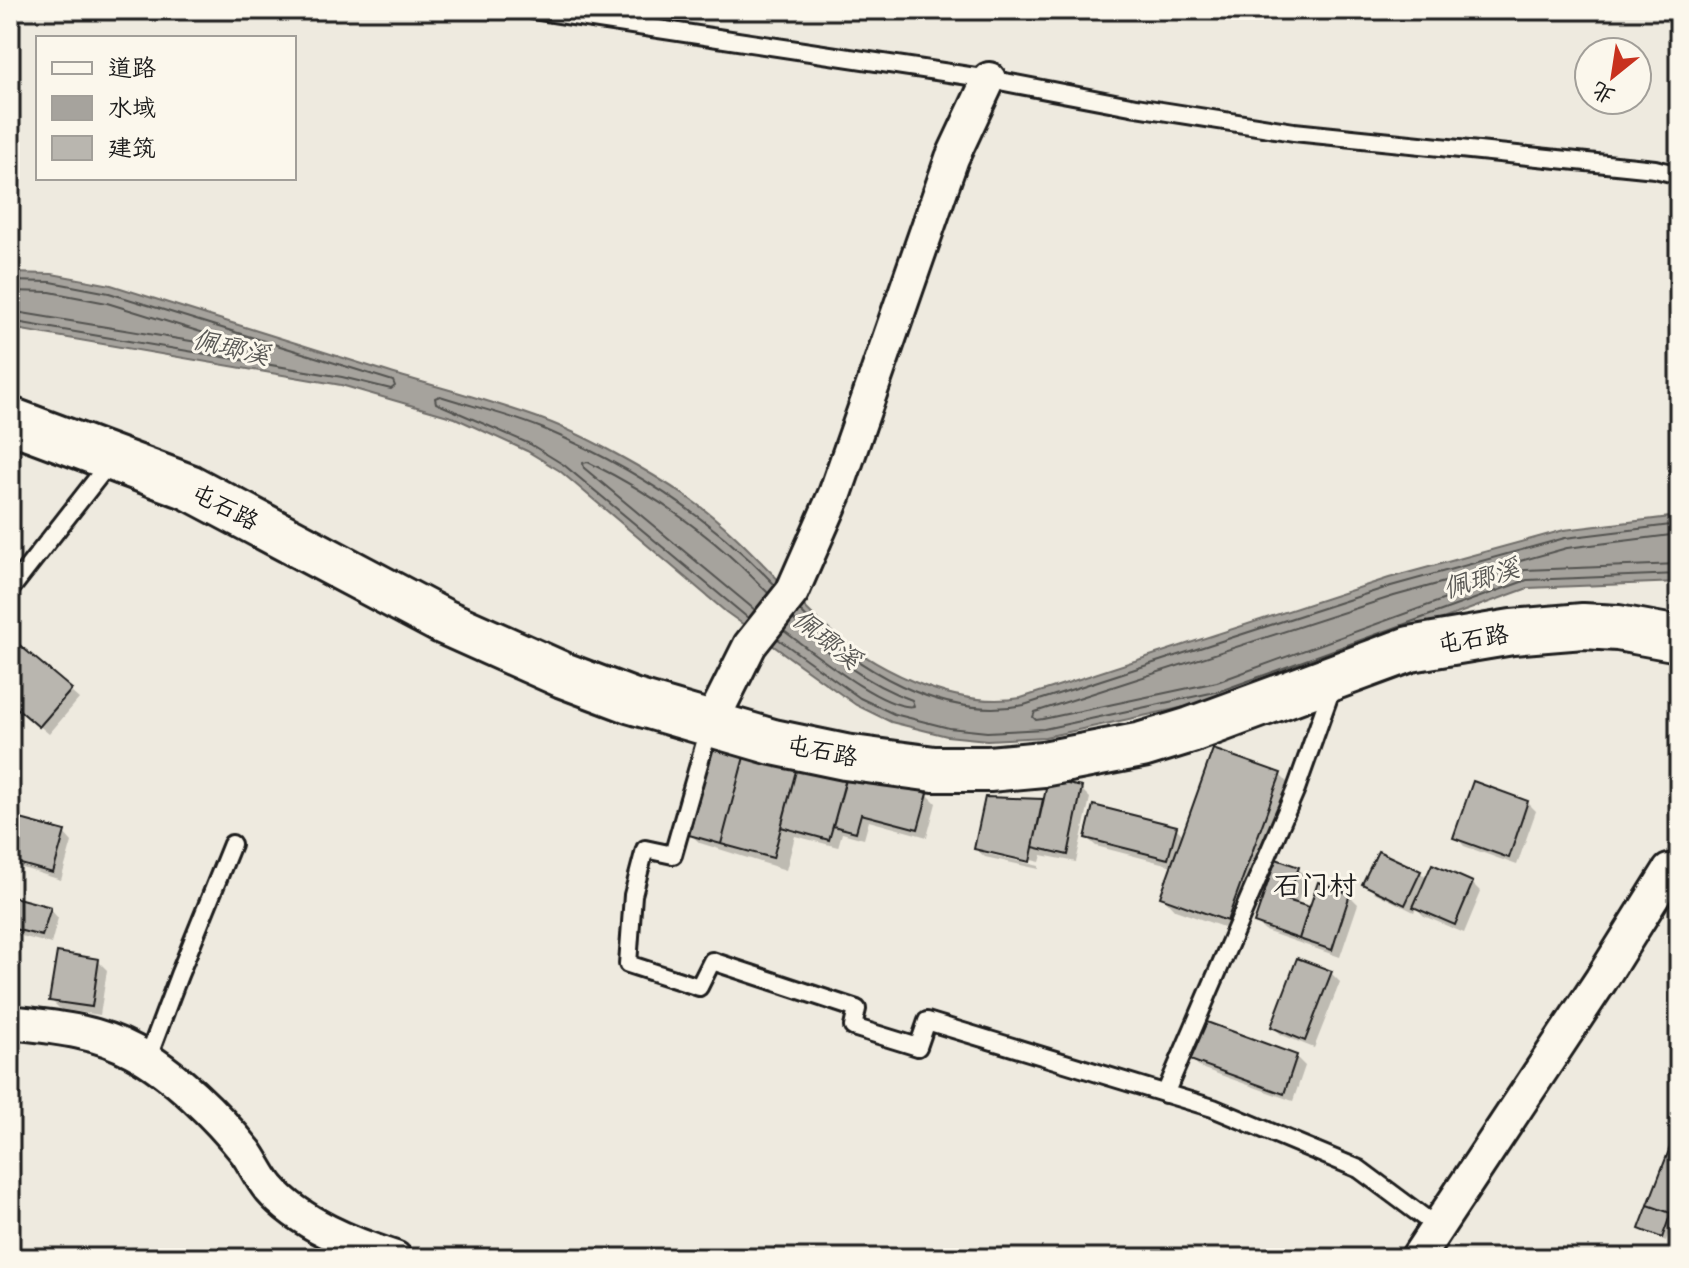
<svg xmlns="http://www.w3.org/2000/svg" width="1689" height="1268" font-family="Pangolin,'LXGW WenKai TC',sans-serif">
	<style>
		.water { fill: #a6a39d; stroke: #6f6d69; stroke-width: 2 }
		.shadow { fill: #0003 }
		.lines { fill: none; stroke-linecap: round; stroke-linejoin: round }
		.shore { stroke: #535250; stroke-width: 2 }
		.building { fill: #b9b6af; stroke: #1c1c1c; stroke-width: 2 }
		.service-casing { stroke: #1c1c1c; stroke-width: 22 }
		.minor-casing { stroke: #1c1c1c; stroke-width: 38 }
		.primary-casing { stroke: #1c1c1c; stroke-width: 50 }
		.service { stroke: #fbf7ec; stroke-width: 16 }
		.minor { stroke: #fbf7ec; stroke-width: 32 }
		.primary { stroke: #fbf7ec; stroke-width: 44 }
		.labels { text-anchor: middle; stroke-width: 6; stroke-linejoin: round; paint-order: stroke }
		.street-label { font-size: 24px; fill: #1c1c1c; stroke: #fbf7ec }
		.water-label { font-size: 26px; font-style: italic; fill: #5a5956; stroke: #fbf7ec }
		.quarter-label { font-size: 28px; fill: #1c1c1c; stroke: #fbf7ec }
	</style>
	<rect width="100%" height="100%" fill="#eeeadf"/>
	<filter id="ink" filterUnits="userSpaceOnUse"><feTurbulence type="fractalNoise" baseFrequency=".0125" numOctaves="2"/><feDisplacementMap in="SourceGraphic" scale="16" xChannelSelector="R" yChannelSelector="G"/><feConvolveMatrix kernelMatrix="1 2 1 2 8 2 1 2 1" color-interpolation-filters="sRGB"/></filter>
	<g filter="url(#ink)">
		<!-- water -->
		<path class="water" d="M10 273 52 274 111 285C203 314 296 343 388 372 440 388 493 401 544 420 587 436 649 471 687 497 738 532 775 579 819 621 869 667 952 710 1021 698L1389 578 1564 530 1679 516V582L1528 588 1222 699 1045 737 987 740 947 736 891 722 856 705 726 612 560 471 527 451 455 418 341 385 10 328Z"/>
		<!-- shadow -->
		<path class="shadow" d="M10 639 79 699 49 734 10 701Z
			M1280 775 1293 788 1240 933 1175 910 1162 896 1173 866 1096 846 1087 838 1176 828 1184 836Z
			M847 782 927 794 936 803 927 837 869 821 864 839 842 833 838 847 795 836 786 870 700 843 691 835Z
			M1081 789 1090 798 1076 862 1042 855 1040 862 984 849V853L1039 866V869L985 857 976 849 986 799 1045 801Z
			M1527 802 1536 811 1517 865 1464 846 1456 837Z
			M64 833 72 842 61 880 10 864V837Z
			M1297 868 1306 877 1297 905 1310 910 1349 895 1358 904 1340 957 1265 931 1256 923Z
			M1420 872 1427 879 1472 883 1481 892 1464 933 1424 916 1416 908 1414 912 1374 892 1365 884Z
			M10 898 50 909 58 918 51 944 10 933Z
			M10 949 18 957 10 990Z
			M98 961 107 970 100 1015 60 1009 51 1000Z
			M1331 973 1340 982 1314 1048 1282 1035 1273 1027Z
			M1205 1024 1296 1057 1305 1066 1293 1101 1201 1068 1192 1060Z
			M1679 1130V1220L1674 1218 1666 1241 1641 1229Z
			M1638 1251 1657 1258H1636Z"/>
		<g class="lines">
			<!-- shore -->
			<path class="shore" d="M10 281 51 282 109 293 393 381 395 386 391 389 342 377 10 321
				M10 291 50 292 107 303 217 337 220 342 215 345 10 311
				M1679 534 1567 548 1394 596 1035 712 1033 717 1036 720 1043 719 1217 682 1525 570 1679 564
				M755 610 584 468 583 463 588 462C656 495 716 538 768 593
				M800 611C854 669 942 721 1024 705L1391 586 1565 538 1679 524
				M748 618 564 465 530 444 436 403 435 398 440 396C474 407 511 415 544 429 631 466 710 517 775 585
				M784 631C809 649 885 712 914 706L912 700C869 685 825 653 793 619
				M778 639 860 698 894 714 949 728 987 732 1044 729 1220 691 1527 580 1679 574"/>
		</g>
		<!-- building -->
		<path class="building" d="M10 637 72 689 39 727 10 702Z
			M713 744 745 753 721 844 689 835Z
			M1213 749 1281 773 1227 921 1160 897Z
			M745 753 797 767 773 858 721 844Z
			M797 767 846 780 829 840 781 827Z
			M848 771 928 793 918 829 861 814 856 832 833 826Z
			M1048 780 1082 787 1068 855 1033 847Z
			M1473 781 1528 801 1509 858 1453 838Z
			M985 797 1043 799 1030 862 974 849Z
			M1093 805 1177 826 1168 859 1085 838Z
			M13 817 65 831 53 873 10 861V829Z
			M1378 851 1421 871 1405 905 1362 884Z
			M1276 859 1299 867 1287 900 1309 907 1299 939 1254 923Z
			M1432 864 1473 882 1455 925 1413 907Z
			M1318 882 1350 894 1332 950 1299 939Z
			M10 896 51 907 42 936 10 928Z
			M57 952 99 959 92 1007 49 1001Z
			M1297 958 1332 971 1305 1041 1271 1027Z
			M1204 1021 1297 1055 1284 1094 1190 1060Z
			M1679 1124V1216L1648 1205Z
			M1648 1205 1671 1213 1662 1238 1639 1229Z"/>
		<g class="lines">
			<defs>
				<path id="service" d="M533 10 989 79 1136 107 1294 132 1655 169 1679 175
					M10 590 110 462
					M710 725 673 855 645 849 633 895 628 964 699 987 712 961 857 1009 853 1027 918 1047 927 1021 1213 1108 1359 1169 1437 1227
					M147 1060 179 975 232 844
					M1165 1094 1296 789 1333 685"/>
				<path id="minor" d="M710 725 750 645 792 592 835 494 952 158 989 79
					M10 1022C53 1027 94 1030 133 1051 173 1072 218 1117 246 1152 254 1163 260 1177 269 1188 300 1224 352 1244 395 1258
					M1417 1258 1601 980 1669 871 1679 874"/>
				<path id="primary" d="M10 420 189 487 442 621 563 675 632 701 773 742 845 757 934 769H989L1043 764 1142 745 1191 730 1410 649 1512 632 1583 626 1618 628 1679 639"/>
			</defs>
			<!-- service casing -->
			<use href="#service" class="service-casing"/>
			<!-- minor casing -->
			<use href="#minor" class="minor-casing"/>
			<!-- primary casing -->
			<use href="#primary" class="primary-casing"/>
			<!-- service -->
			<use href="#service" class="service"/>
			<!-- minor -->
			<use href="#minor" class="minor"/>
			<!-- primary -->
			<use href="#primary" class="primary"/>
		</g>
	</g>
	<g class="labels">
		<!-- street labels -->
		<g class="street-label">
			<text transform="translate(225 507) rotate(27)" y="8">屯石路</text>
			<text transform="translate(1473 639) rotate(-9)" y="8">屯石路</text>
			<text transform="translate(822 751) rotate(11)" y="8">屯石路</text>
		</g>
		<!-- water labels -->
		<g class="water-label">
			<text transform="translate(231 347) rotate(13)" y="9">佩瑯溪</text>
			<text transform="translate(1481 578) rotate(-17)" y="9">佩瑯溪</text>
			<text transform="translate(827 639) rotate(38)" y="9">佩瑯溪</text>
		</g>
		<!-- quarter labels -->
		<g class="quarter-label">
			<text x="1315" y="895">石门村</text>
		</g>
	</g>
	<!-- margin -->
	<rect width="1689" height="1268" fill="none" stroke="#fbf7ec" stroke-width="40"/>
	<rect x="20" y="20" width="1649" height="1228" fill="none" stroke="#1c1c1c" stroke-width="3" filter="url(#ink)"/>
	<!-- legend -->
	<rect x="36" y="36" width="260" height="144" fill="#fbf7ec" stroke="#a29f99" stroke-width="2"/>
	<rect x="52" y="62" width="40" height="12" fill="#fbf7ec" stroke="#a29f99" stroke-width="2"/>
	<text x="108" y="76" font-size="24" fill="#1c1c1c">道路</text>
	<rect x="52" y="96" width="40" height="24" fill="#a6a39d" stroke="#a29f99" stroke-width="2"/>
	<text x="108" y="116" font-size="24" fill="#1c1c1c">水域</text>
	<rect x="52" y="136" width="40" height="24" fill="#b9b6af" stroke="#a29f99" stroke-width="2"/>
	<text x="108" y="156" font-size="24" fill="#1c1c1c">建筑</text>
	<!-- north arrow -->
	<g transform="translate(1613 76) rotate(210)"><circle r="38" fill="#fbf7ec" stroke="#a29f99" stroke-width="2"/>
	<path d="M0-6L14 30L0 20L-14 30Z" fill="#c8321e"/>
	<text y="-12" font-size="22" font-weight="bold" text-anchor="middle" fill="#1c1c1c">北</text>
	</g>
</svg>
